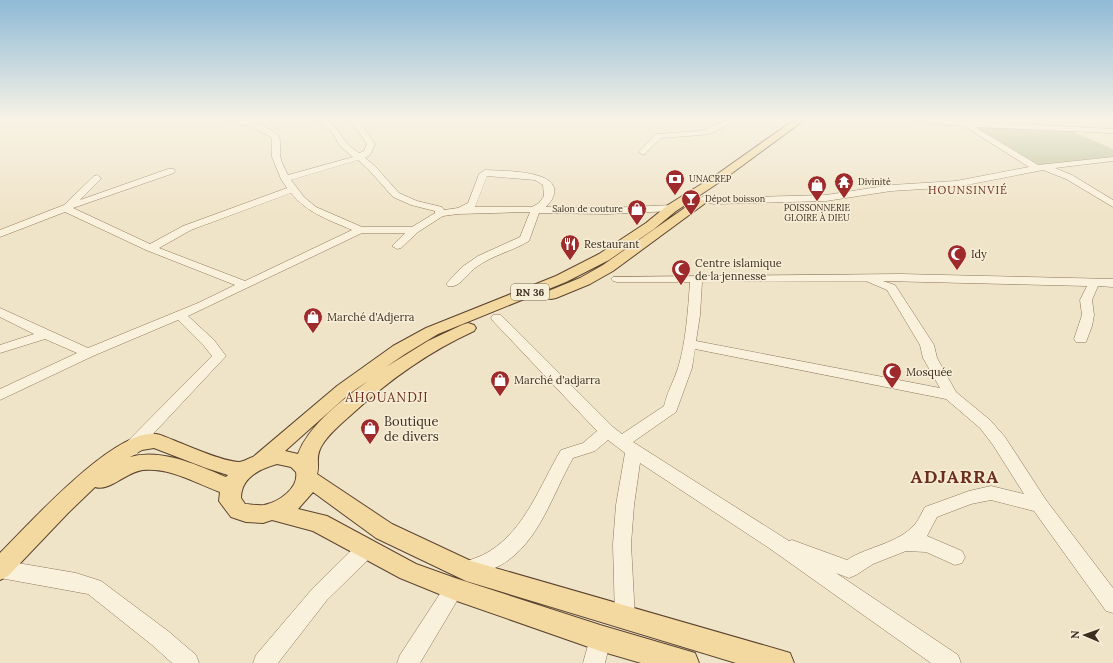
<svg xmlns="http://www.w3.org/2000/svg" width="1113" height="663" font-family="Lora,serif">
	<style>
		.cemetery { fill: #bfc49a }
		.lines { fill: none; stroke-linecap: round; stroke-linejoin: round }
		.minor-casing { stroke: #8d765c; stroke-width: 1 }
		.major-casing { stroke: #5b4430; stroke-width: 2 }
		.minor { fill: #faf1dc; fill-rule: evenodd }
		.major { fill: #f3d9a0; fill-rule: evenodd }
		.labels { text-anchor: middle; stroke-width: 3; stroke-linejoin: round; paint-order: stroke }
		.far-poi-label { font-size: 9px; fill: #3d2e20; stroke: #f7eed8; text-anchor: start }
		.shield { fill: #f7eed8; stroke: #756857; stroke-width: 1 }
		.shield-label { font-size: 10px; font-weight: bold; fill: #3d2e20 }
		.far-quarter-label { font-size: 11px; letter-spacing: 1px; fill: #6b2e1e; stroke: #f7eed8 }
		.poi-label { font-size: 11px; fill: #3d2e20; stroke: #f7eed8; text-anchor: start }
		.quarter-label { font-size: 13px; letter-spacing: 1px; fill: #6b2e1e; stroke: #f7eed8 }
		.near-poi-label { font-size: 13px; fill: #3d2e20; stroke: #f7eed8; text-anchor: start }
		.near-district-label { font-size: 18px; font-weight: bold; letter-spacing: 1px; fill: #6b2e1e; stroke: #f7eed8 }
	</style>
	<rect width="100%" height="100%" fill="#f0e4c8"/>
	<!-- cemetery -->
	<path class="cemetery" d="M976 127 1069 130 1113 149V157L1039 165Z"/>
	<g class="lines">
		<defs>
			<path id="minor" d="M230 120C243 120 276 125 280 140 281 144 280 150 280 155 281 162 285 169 288 175L353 157 340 146 332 132 315 120C337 120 335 130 347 143 350 147 355 150 359 153L364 151 367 144 350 120H358L375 144 370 155 365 158 374 165 399 193 417 201 442 207 444 210 458 208 468 203 479 174 485 170C499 171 565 169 553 197 552 201 548 204 546 207L607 208 672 205 677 208 672 211 607 214 539 213 529 241C511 252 492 255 475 268 467 274 459 289 448 286L446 284 462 267 478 256 520 237 530 212 458 214 443 216 418 232 401 248 397 249 392 246 405 233H362L188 316 214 340 226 356 139 449 137 454 131 456 125 454 123 450 126 443 212 356 204 346 178 320 93 356 0 400V389L77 353 45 339 0 353V345L34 334 0 317V308L88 348 198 303 235 285 146 250 65 212 0 237V230L64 205 94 176 97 175 101 178 100 180 80 200 168 169H174L175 171 174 173 73 208 150 244 183 226 287 188 281 179 272 157V139L269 136 250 126ZM358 160 368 169 393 197 411 205 435 211V213L412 227H362L316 207 304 197 291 180ZM487 176 535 180 543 185 544 196 539 203 532 207H475ZM291 193C307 213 329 220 352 230L245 281 159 248 191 230Z
				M727 120H737L712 133 701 135 661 138 645 154H642L638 152 656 134 701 131Z
				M914 120H944L1113 129V133L975 127 1038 165 1113 157V161L1055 168 1072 175 1113 200V207L1066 179 1043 170 956 187 891 191 826 201 714 204 701 201 699 199 704 196 714 198 826 195 891 185 956 181 1029 167 964 126 918 122Z
				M900 274 1113 279V287L1098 286 1092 300 1094 315 1092 326 1086 342H1076L1074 339 1082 315 1080 300 1087 286 883 281 895 285 897 288 934 345 937 358 956 392 990 420 1005 437 1046 500 1113 588V613L1106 611 1034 511 991 500 971 504 937 517 927 536 962 551 965 557 962 563 955 565 926 552 906 551 873 564 856 575 849 578 836 573 958 655 961 663H931L769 548 640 463 634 505 631 544 635 618 632 625 625 628 618 625 615 618 613 544 616 505 625 453 608 440 595 451 573 458C552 495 539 543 501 565 490 571 478 574 466 579L459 576 456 570 459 564C469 560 481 557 490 551 526 528 540 485 561 450L583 443 597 431 493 321 491 318 493 315H501L613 427 622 434 664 406C667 392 674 381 678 368 686 342 688 310 690 282H617L613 281 611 279 613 277ZM866 281 887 290 920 345 923 358 940 388 696 341 700 315 702 282ZM695 349 946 399 980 428 993 445 1024 494 991 486 969 491 925 507C922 512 919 519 916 523 899 544 868 546 847 560L792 540 789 541 633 442 676 412 692 368Z
				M367 540 374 542 376 548 374 554 327 600 278 663H253L256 655 313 588 360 542Z
				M0 560 76 573 101 581 168 631 196 655 199 663H172L152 645 88 594 0 578Z
				M454 580 461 583 464 589 420 663H397L400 655 447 583Z
				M600 628 608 631 611 638 605 663H583L592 631Z"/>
			<path id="major" d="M794 120H804L724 179 676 211 654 229 609 260 566 282 438 334 405 354 386 367 428 341 462 325 468 323 474 325 476 328 474 331C428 352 389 380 352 414 341 424 328 434 321 447 315 458 320 465 317 474L392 524 471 561 780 650 790 653 794 663H736L466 581 376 538 313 492 298 509 327 516 416 564 455 578 600 625 685 650 695 653 699 663H641L600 651 454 600 400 578 313 531 272 520 263 523 246 522 231 517 219 501 220 492C196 483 169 467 143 470 126 472 109 492 95 487L68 513 8 576 0 580V553C29 524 115 428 156 434 162 435 168 438 173 440 191 447 221 461 239 462 243 462 249 458 253 457L337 386 393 346 426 328 556 276 599 254 646 223 668 205 716 175ZM368 381C344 399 309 424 298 454L285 451 349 394ZM154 448 206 468 228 475 226 477C197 465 161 448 130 457L142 450ZM277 464 291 467 296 472C299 488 279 502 264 505 258 506 251 504 245 504L241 498C241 478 259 469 277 464Z
				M700 199 704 200 706 202 704 204 613 271 590 284 556 298 551 299 546 298 544 295 546 292 580 278 603 265 696 200Z"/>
		</defs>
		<!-- minor casing -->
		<use href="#minor" class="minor-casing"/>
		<!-- major casing -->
		<use href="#major" class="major-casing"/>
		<!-- minor -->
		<use href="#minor" class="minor"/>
		<!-- major -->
		<use href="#major" class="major"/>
	</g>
	<!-- sky -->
	<linearGradient id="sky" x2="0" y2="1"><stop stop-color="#8fbad6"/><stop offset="0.56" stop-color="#f8f3e6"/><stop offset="1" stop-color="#f8f3e6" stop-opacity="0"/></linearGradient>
	<rect width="1113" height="213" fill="url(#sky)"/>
	<!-- icons -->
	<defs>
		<symbol id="bank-pin" viewBox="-11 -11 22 30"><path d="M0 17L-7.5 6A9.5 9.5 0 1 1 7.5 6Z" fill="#9e2a2b" stroke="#f7eed8"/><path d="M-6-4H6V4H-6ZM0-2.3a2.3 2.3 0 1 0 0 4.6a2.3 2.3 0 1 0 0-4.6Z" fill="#fff"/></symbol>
		<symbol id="temple-pin" viewBox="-11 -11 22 30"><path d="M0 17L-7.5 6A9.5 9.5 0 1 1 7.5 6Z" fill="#9e2a2b" stroke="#f7eed8"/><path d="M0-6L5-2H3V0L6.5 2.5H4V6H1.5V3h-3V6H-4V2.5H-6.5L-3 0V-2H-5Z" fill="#fff"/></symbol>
		<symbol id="shop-pin" viewBox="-11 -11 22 30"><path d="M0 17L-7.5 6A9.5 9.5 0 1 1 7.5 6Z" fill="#9e2a2b" stroke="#f7eed8"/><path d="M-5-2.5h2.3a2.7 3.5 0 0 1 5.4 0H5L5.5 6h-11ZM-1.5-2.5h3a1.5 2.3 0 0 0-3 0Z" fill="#fff"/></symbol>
		<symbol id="bar-pin" viewBox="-11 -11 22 30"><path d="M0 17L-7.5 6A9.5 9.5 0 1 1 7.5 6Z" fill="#9e2a2b" stroke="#f7eed8"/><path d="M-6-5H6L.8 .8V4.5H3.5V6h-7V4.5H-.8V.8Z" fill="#fff"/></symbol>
		<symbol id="restaurant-pin" viewBox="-11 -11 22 30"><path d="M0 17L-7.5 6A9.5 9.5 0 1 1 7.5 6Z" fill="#9e2a2b" stroke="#f7eed8"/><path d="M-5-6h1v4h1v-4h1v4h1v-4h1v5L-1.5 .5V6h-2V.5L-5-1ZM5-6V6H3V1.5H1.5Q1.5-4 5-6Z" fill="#fff"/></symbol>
		<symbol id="mosque-pin" viewBox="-11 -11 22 30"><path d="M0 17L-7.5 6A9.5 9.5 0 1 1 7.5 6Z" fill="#9e2a2b" stroke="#f7eed8"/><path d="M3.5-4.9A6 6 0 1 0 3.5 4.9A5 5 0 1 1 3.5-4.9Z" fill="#fff"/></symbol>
	</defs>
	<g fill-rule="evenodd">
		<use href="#bank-pin" x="664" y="168" width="22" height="30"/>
		<use href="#temple-pin" x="833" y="171" width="22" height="30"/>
		<use href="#shop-pin" x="806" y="174" width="22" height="30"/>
		<use href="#bar-pin" x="680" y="188" width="22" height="30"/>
		<use href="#shop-pin" x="626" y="198" width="22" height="30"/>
		<use href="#restaurant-pin" x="559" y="233" width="22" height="30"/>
		<use href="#mosque-pin" x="946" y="243" width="22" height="30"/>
		<use href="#mosque-pin" x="670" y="258" width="22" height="30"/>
		<use href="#shop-pin" x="302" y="306" width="22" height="30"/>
		<use href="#mosque-pin" x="881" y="361" width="22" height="30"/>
		<use href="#shop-pin" x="489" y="369" width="22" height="30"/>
		<use href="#shop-pin" x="359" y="417" width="22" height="30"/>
	</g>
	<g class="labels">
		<!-- far-poi labels -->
		<g class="far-poi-label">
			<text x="689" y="182">UNACREP</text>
			<text x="858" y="185">Divinité</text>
			<text x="705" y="202">Dépot boisson</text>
			<text x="817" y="211" text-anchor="middle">POISSONNERIE<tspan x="817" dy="10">GLOIRE À DIEU</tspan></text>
			<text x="623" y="212" text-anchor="end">Salon de couture</text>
		</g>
		<!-- shield labels -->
		<rect class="shield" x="511" y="284" width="38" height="16" rx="3"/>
		<g class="shield-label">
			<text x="530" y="296">RN 36</text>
		</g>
		<!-- far-quarter labels -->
		<g class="far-quarter-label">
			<text x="968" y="194">HOUNSINVIÉ</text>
		</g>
		<!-- poi labels -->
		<g class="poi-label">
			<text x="584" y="248">Restaurant</text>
			<text x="971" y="258">Idy</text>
			<text x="695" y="267">Centre islamique<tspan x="695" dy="13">de la jennesse</tspan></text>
			<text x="327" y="321">Marché d'Adjerra</text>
			<text x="906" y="376">Mosquée</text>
			<text x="514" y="384">Marché d'adjarra</text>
		</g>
		<!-- quarter labels -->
		<g class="quarter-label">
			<text x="387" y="402">AHOUANDJI</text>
		</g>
		<!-- near-poi labels -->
		<g class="near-poi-label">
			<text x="384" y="426">Boutique<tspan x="384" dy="15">de divers</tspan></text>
		</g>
		<!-- near-district labels -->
		<g class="near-district-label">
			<text x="955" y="483">ADJARRA</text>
		</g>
	</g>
	<!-- north arrow -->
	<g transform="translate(1085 635) rotate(272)" stroke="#f7eed8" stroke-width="3" paint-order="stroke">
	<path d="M0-3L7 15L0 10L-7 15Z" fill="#3d2e20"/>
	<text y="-6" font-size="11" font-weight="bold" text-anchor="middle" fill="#3d2e20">N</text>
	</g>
</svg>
